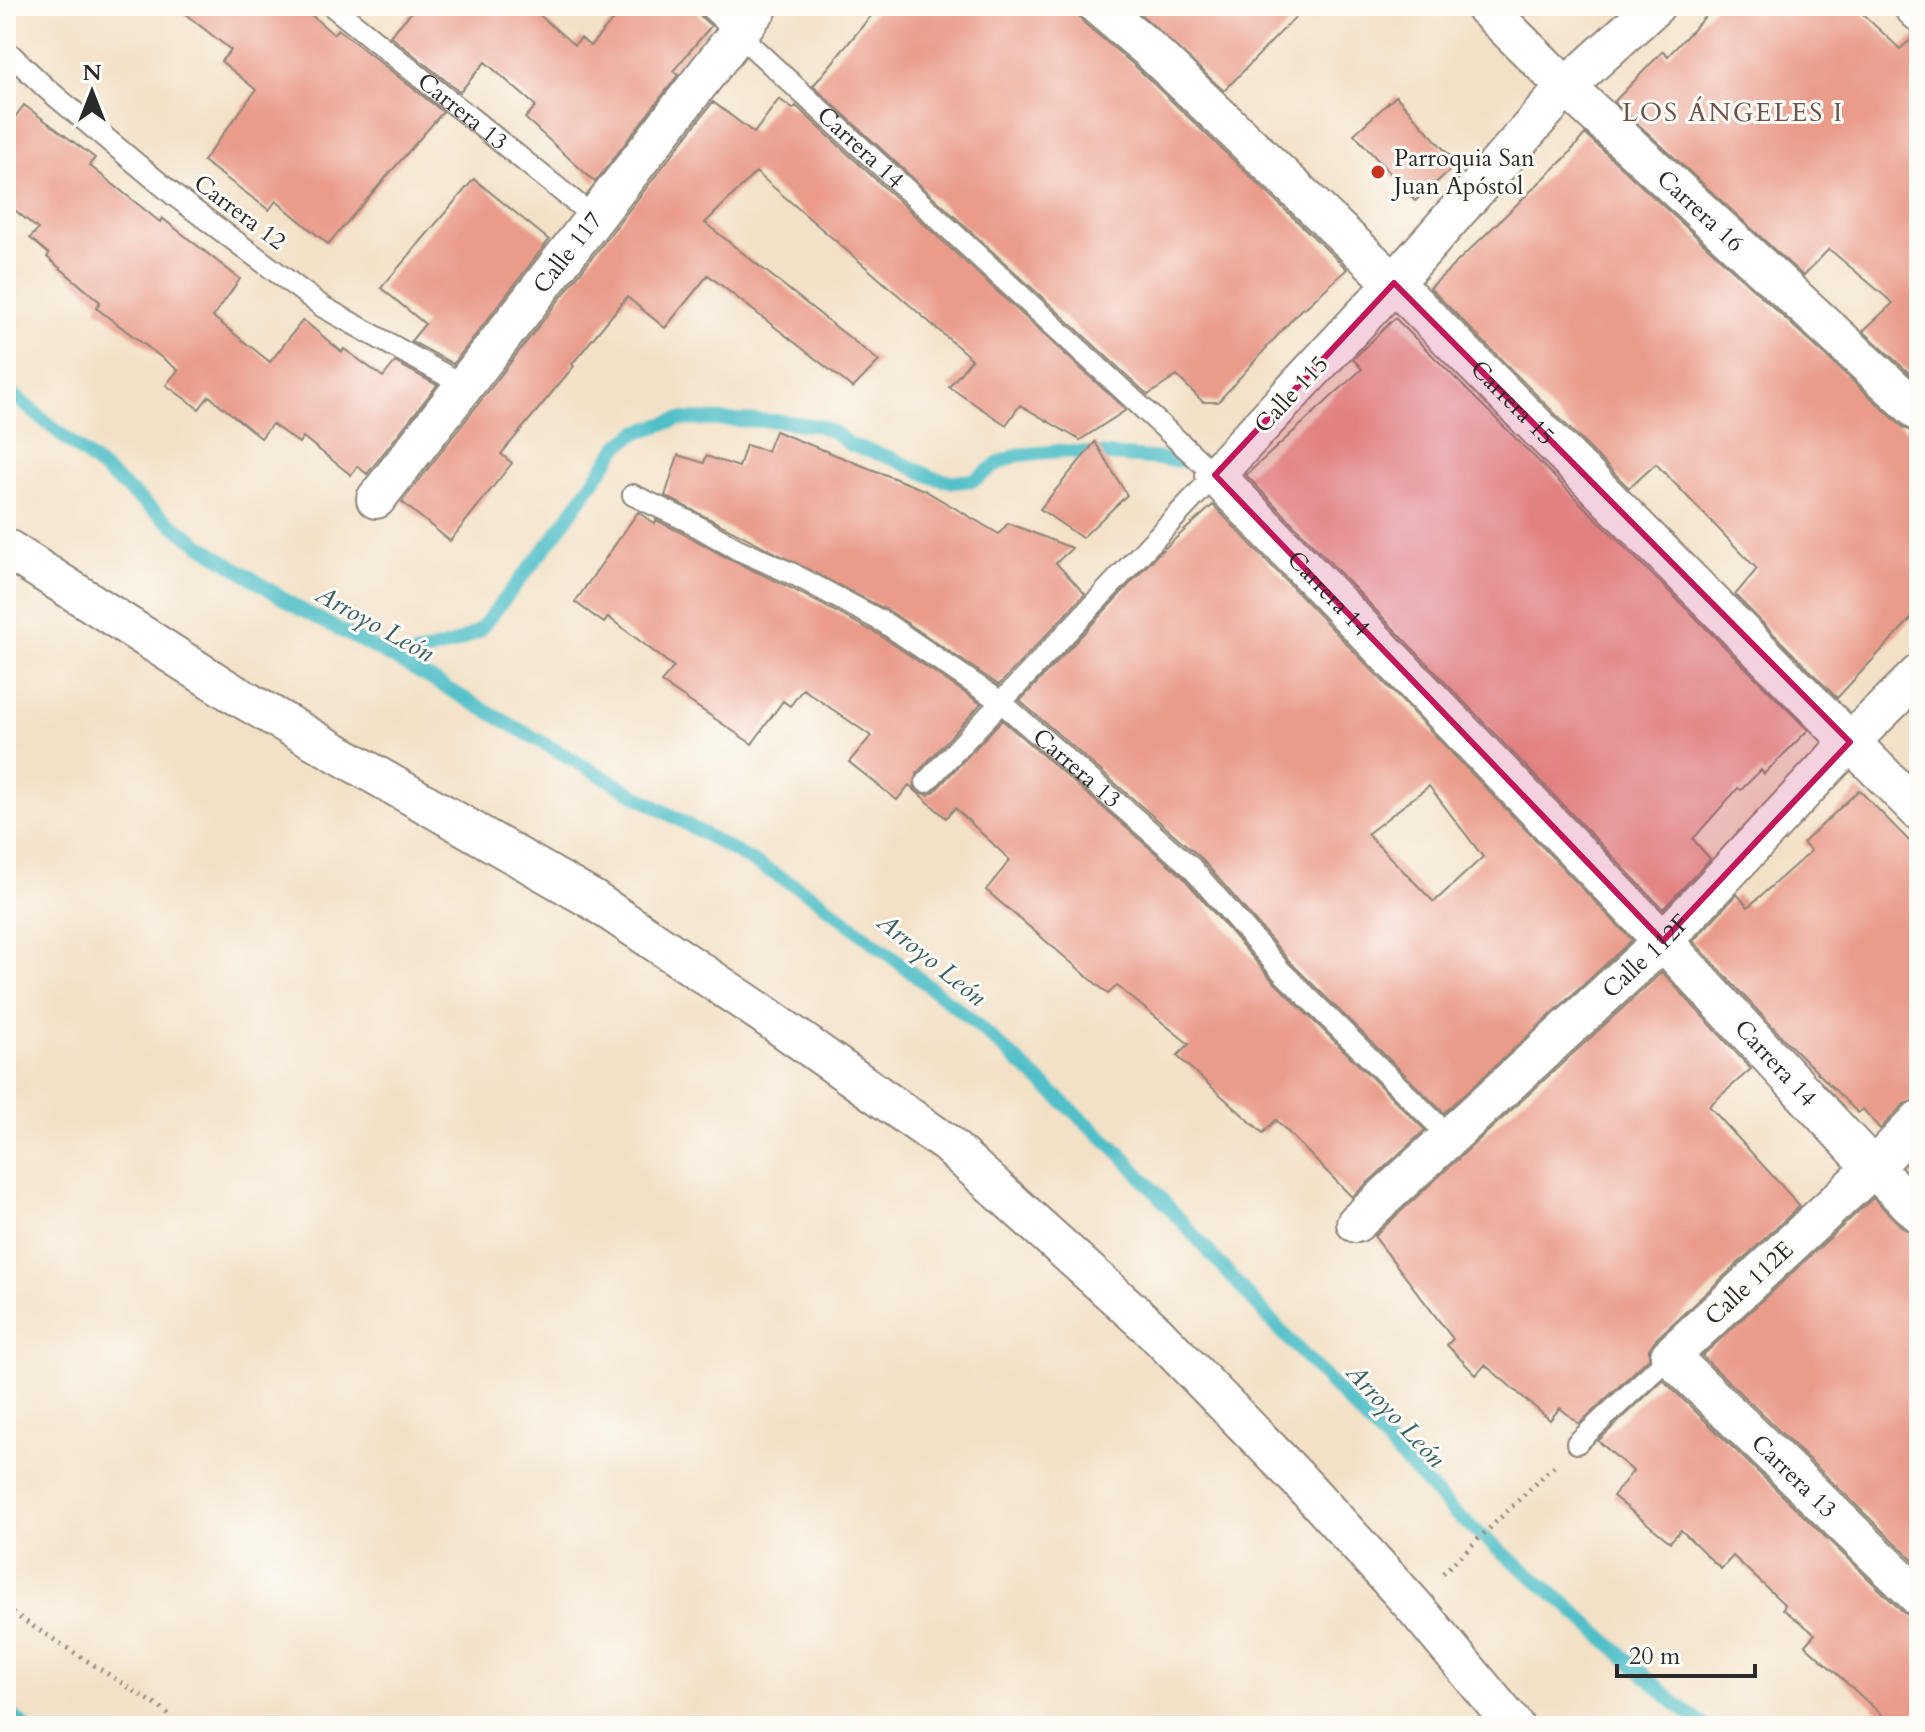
<svg xmlns="http://www.w3.org/2000/svg" width="1925" height="1732" font-family="Cardo,serif">
	<style>
		.lines { fill: none; stroke-linecap: round; stroke-linejoin: round }
		.stream { stroke: #51bfc8; stroke-width: 14 }
		.building { fill: #ea9c8b; fill-rule: evenodd }
		.service-casing { stroke: #8f8679; stroke-width: 24 }
		.minor-casing { stroke: #8f8679; stroke-width: 42 }
		.path { stroke: #8f8679; stroke-width: 5; stroke-dasharray: 2 6; stroke-linecap: butt }
		.service { stroke: #fff; stroke-width: 20 }
		.minor { stroke: #fff; stroke-width: 38 }
		.marked { fill: #c2185b; fill-opacity: 0.2; stroke: #c2185b; stroke-width: 6; stroke-linejoin: round }
		.poi-dot { fill: #c8321e; stroke: #fdfcf7; stroke-width: 3 }
		.labels { text-anchor: middle; stroke-width: 6; stroke-linejoin: round; paint-order: stroke }
		.street-label { font-size: 24px; fill: #2b2b2b; stroke: #fdfcf7 }
		.poi-label { font-size: 24px; fill: #2b2b2b; stroke: #fdfcf7; text-anchor: start }
		.neighbourhood-label { font-size: 26px; letter-spacing: 2px; fill: #6e534d; stroke: #fdfcf7 }
		.water-label { font-size: 26px; font-style: italic; fill: #385f62; stroke: #fdfcf7 }
	</style>
	<rect width="100%" height="100%" fill="#fdfcf7"/>
	<filter id="ink" filterUnits="userSpaceOnUse"><feTurbulence type="fractalNoise" baseFrequency=".0125" numOctaves="2"/><feDisplacementMap in="SourceGraphic" scale="16" xChannelSelector="R" yChannelSelector="G"/><feConvolveMatrix kernelMatrix="1 2 1 2 8 2 1 2 1" color-interpolation-filters="sRGB"/></filter>
	<filter id="wash" filterUnits="userSpaceOnUse"><feTurbulence type="fractalNoise" baseFrequency=".006" numOctaves="4" result="noise"/><feDisplacementMap in="SourceGraphic" scale="32" xChannelSelector="R" yChannelSelector="G"/><feGaussianBlur stdDeviation="1.8" result="paint"/><feColorMatrix in="noise" values="0 0 0 0 0 0 0 0 0 0 0 0 0 0 0 0 0 1.4 0 .05"/><feComposite in="paint" operator="in"/></filter>
	<g filter="url(#wash)">
		<rect width="100%" height="100%" fill="#f3e1c7"/>
		<g class="lines">
			<!-- stream -->
			<path class="stream" d="M6 389 149 507 199 544 298 608 397 660 815 897 967 1016 1119 1152 1275 1325 1454 1513 1567 1605 1675 1703 1705 1726
				M397 660 453 644 479 631 554 537 619 445 638 432 679 419 780 421 819 426 834 432 851 445 892 458 934 478 954 482 974 480 999 463 1018 455 1060 451 1200 462
				M6 1710 25 1726"/>
		</g>
		<g id="blocks">
			<!-- building -->
			<path class="building" d="M175 6H301L333 34 338 29 443 112 328 244 276 201 269 210 203 161 256 90 221 61 231 50Z
				M417 6H529L574 45 581 38 590 46 625 6H695L699 15 711 26 673 71 678 75 595 182 525 118 536 106 485 62 460 92 390 36Z
				M879 6H1077L1078 14 1084 23 1134 65 1347 269 1304 309 1303 307 1218 402H1203L1177 376 1148 395 813 86Z
				M1132 6H1306L1224 91Z
				M1715 6H1854L1900 49 1919 33V382L1863 331 1893 303 1829 249 1803 276 1614 102 1663 51 1668 56Z
				M1396 96 1457 164 1415 201 1354 134Z
				M779 99 793 109 796 106 1126 410 1080 440 1020 405 1006 425 949 387 972 359 756 172 705 223 879 361 853 388 708 275 665 328 627 297 572 364 574 366 501 454 512 463 450 541 402 502 713 102 754 133Z
				M24 105 95 158 89 165 160 222 162 218 240 279 213 317 270 362 303 320 342 352 344 349 383 377 395 362 437 385 367 474 357 466 351 475 303 437 299 443 272 424 261 438 209 396 199 409 166 385 178 370 96 308 100 302 47 257 49 254 30 238 38 229 6 203V129Z
				M1585 134 1904 428 1919 433V610L1837 698 1735 595 1757 569 1656 464 1629 488 1430 288 1566 157Z
				M474 179 549 240 453 364 411 341 425 324 381 288Z
				M1395 318 1808 730 1764 774 1761 770 1741 790 1738 788 1693 839 1710 859 1663 909 1246 475 1362 369 1353 359Z
				M775 431 924 490 999 534 1008 523 1072 548 1056 563 1085 594 999 685 891 612 665 496 678 455 704 463 706 456 739 467 746 445 767 451Z
				M1095 442 1127 495 1082 538 1040 509Z
				M1213 505 1632 940 1444 1113 1291 963 1200 857 1020 701 1157 555ZM1429 786 1483 857 1434 902 1367 834Z
				M638 512 655 524 656 520 682 533 731 560 789 587 878 634 981 704 917 773 913 785 918 792 929 795 935 791 1002 720 1182 876 1273 981 1425 1130 1352 1197 1276 1120 1263 1133 1177 1056 1189 1044 1117 986 1108 994 986 890 1010 860 955 808 946 818 909 785 897 800 849 762 871 736 803 689 790 706 783 701 752 744 661 682 674 667 608 617 604 623 575 602Z
				M1859 790 1919 851V1099L1904 1104 1880 1129 1863 1109 1858 1113 1784 1039 1693 941 1737 894 1748 907 1811 851 1803 843Z
				M1662 972 1751 1069 1709 1106 1800 1206 1655 1340 1649 1349V1358L1579 1424 1560 1408 1550 1420 1485 1365 1476 1375 1447 1345 1453 1339 1374 1236Z
				M1919 1152V1182L1906 1169 1910 1166 1908 1163Z
				M1873 1198 1904 1229 1919 1234V1566L1702 1356Z
				M1663 1380 1904 1613 1919 1618V1726H1894L1805 1645 1815 1634 1783 1609 1785 1605 1733 1556 1721 1569 1681 1530 1670 1542 1613 1496 1633 1471 1598 1441Z"/>
		</g>
	</g>
	<g filter="url(#ink)">
		<use href="#blocks" fill-opacity="0" stroke="#8f8679" stroke-width="2"/>
		<g class="lines">
			<defs>
				<g id="service">
					<path id="s1" d="M332 6 595 218"/>
					<path id="s2" d="M708 6 1215 475 926 782"/>
					<path d="M6 50 47 89 175 196 323 307 465 386"/>
					<path id="s3" d="M633 495 688 521 737 549 795 575 885 623 1001 702 1191 867 1282 972 1449 1136"/>
					<path d="M1577 1443 1670 1356"/>
				</g>
				<g id="minor">
					<path id="s4" d="M1098 6 1149 49 1394 283 1919 811"/>
					<path id="s5" d="M1484 6 1566 87 1919 412"/>
					<path id="s6" d="M1655 6 1566 87 1394 283 1215 475 1663 941 1873 1168 1919 1213"/>
					<path d="M1913 6 1919 12"/>
					<path id="s7" d="M376 499 759 6"/>
					<path d="M6 548 231 692 593 900 763 1014 946 1143 1154 1331 1298 1479 1412 1604 1514 1726"/>
					<path id="s8" d="M1919 1120 1873 1168 1670 1356 1919 1597"/>
					<path id="s9" d="M1356 1223 1663 941 1850 742 1919 674"/>
				</g>
			</defs>
			<!-- service casing -->
			<use href="#service" class="service-casing"/>
			<!-- minor casing -->
			<use href="#minor" class="minor-casing"/>
			<!-- path -->
			<path class="path" d="M1443 1573 1554 1466
				M6 1609 161 1708 181 1726"/>
			<!-- service -->
			<use href="#service" class="service"/>
			<!-- minor -->
			<use href="#minor" class="minor"/>
		</g>
	</g>
	<!-- marked area -->
	<path class="marked" d="M1394 283 1850 742 1663 941 1215 475Z"/>
	<!-- markers -->
	<circle class="poi-dot" cx="1378" cy="172" r="8"/>
	<g class="labels">
		<!-- street labels -->
		<g class="street-label">
			<text dy="8" stroke="none"><textPath href="#s1" startOffset="168">Carrera 13</textPath></text>
			<text dy="8" stroke="none"><textPath href="#s2" startOffset="208">Carrera 14</textPath></text>
			<text dy="8" stroke="none"><textPath href="#s5" startOffset="298">Carrera 16</textPath></text>
			<text transform="translate(240 212) rotate(37)" y="8">Carrera 12</text>
			<text dy="8" stroke="none"><textPath href="#s7" startOffset="312">Calle 117</textPath></text>
			<text transform="translate(1291 394) rotate(-47)" y="8">Calle 115</text>
			<text dy="8" stroke="none"><textPath href="#s4" startOffset="574">Carrera 15</textPath></text>
			<text dy="8" stroke="none"><textPath href="#s6" startOffset="808">Carrera 14</textPath></text>
			<text dy="8" stroke="none"><textPath href="#s3" startOffset="524">Carrera 13</textPath></text>
			<text dy="8" stroke="none"><textPath href="#s9" startOffset="394">Calle 112F</textPath></text>
			<text dy="8" stroke="none"><textPath href="#s6" startOffset="1456">Carrera 14</textPath></text>
			<text transform="translate(1749 1283) rotate(-43)" y="8">Calle 112E</text>
			<text dy="8" stroke="none"><textPath href="#s8" startOffset="516">Carrera 13</textPath></text>
		</g>
		<!-- poi labels -->
		<g class="poi-label">
			<text x="1394" y="166">Parroquia San<tspan x="1394" dy="28">Juan Apóstol</tspan></text>
		</g>
		<!-- neighbourhood labels -->
		<g class="neighbourhood-label">
			<text x="1733" y="121">LOS ÁNGELES I</text>
		</g>
		<!-- water labels -->
		<g class="water-label">
			<text transform="translate(375 623) rotate(29)" y="9">Arroyo León</text>
			<text transform="translate(932 959) rotate(39)" y="9">Arroyo León</text>
			<text transform="translate(1396 1415) rotate(47)" y="9">Arroyo León</text>
		</g>
	</g>
	<!-- margin -->
	<rect width="1925" height="1732" fill="none" stroke="#fdfcf7" stroke-width="32"/>
	<!-- north arrow -->
	<g transform="translate(92 92)" stroke="#fdfcf7" stroke-width="6" paint-order="stroke">
	<path d="M0-6L14 30L0 20L-14 30Z" fill="#2b2b2b"/>
	<text y="-12" font-size="22" font-weight="bold" text-anchor="middle" fill="#2b2b2b">N</text>
	</g>
	<!-- scale -->
	<path d="M1617 1664v12h138v-12" fill="none" stroke="#2b2b2b" stroke-width="4"/>
	<text x="1629" y="1664" font-size="24" fill="#2b2b2b" stroke="#fdfcf7" stroke-width="6" paint-order="stroke">20 m</text>
</svg>
